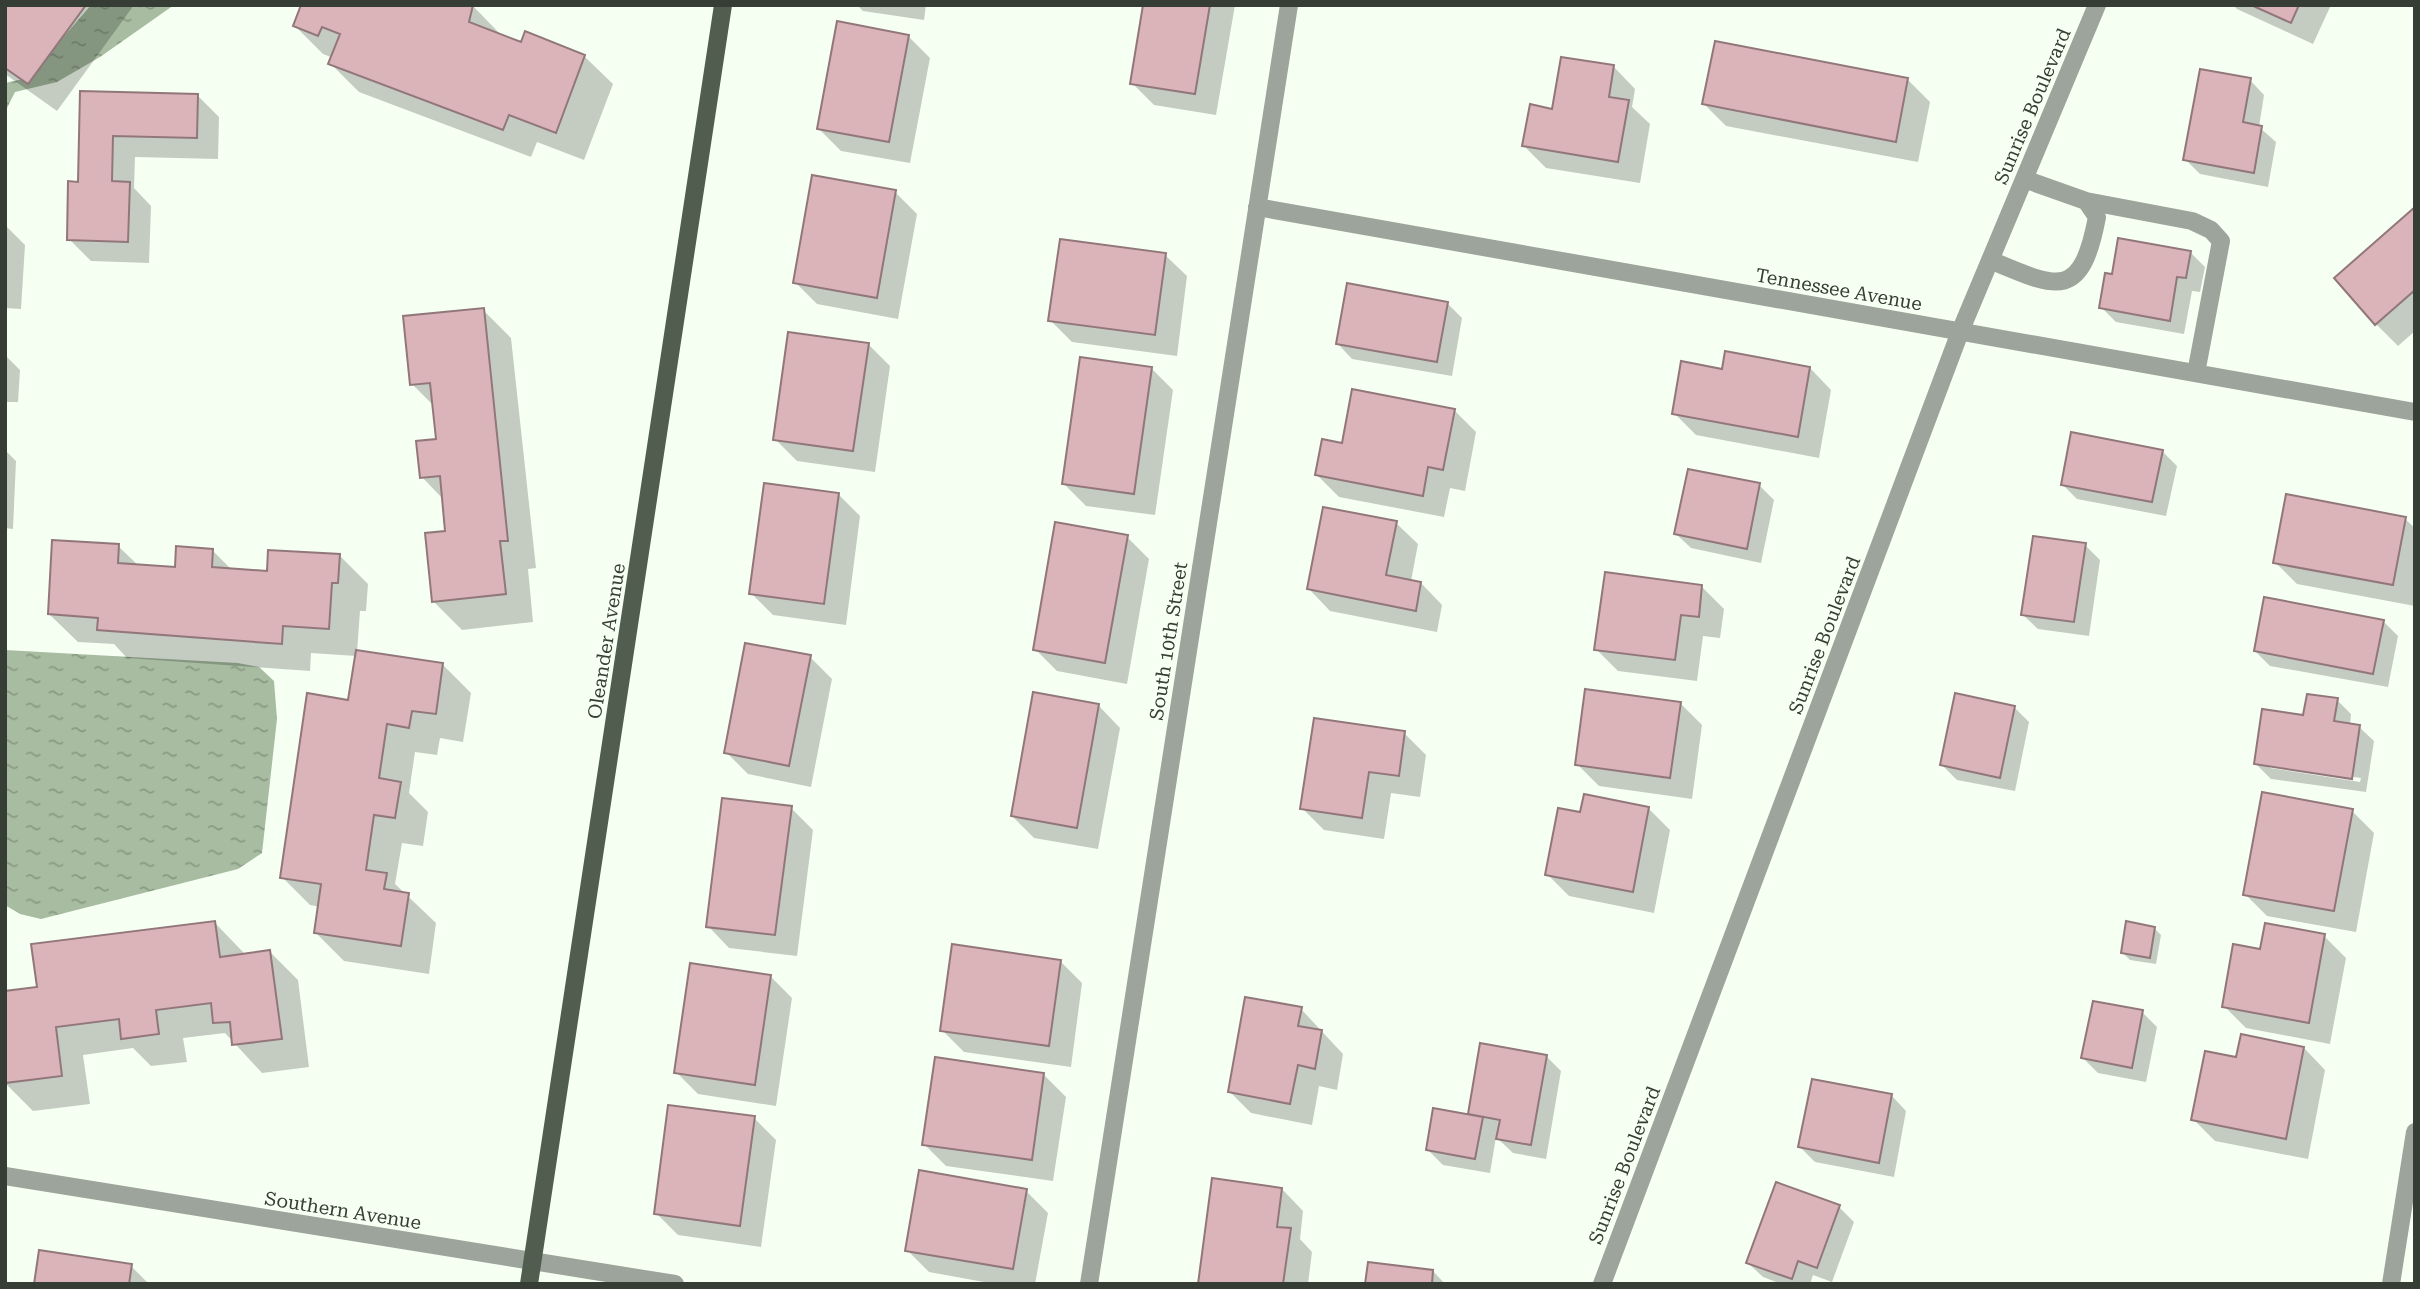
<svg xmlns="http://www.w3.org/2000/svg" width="2420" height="1289" font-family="'Roboto Serif',serif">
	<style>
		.water { fill: url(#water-ripples) }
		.shadow { fill: #0003; fill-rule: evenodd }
		.building { fill: #dab4b8; stroke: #92777a; stroke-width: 2 }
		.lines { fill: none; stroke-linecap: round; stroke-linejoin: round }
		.minor { stroke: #9da49b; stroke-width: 18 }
		.major { stroke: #515d4e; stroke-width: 18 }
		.labels { text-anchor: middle; stroke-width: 5; stroke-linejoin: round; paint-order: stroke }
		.street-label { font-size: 19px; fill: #363d34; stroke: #f5fff2 }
	</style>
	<defs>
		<pattern id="water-ripples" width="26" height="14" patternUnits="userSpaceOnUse" patternTransform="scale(1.75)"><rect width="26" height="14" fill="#a7bca1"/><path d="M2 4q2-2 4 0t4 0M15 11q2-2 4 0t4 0" fill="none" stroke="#899a84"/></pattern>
	</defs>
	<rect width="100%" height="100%" fill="#f5fff2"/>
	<!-- water -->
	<path class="water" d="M91 5H174L100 57 57 82 15 92 5 112V83L28 78Z
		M5 650 238 663 259 667 274 681 277 719 262 853 238 869 41 919 20 914 5 905Z"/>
	<!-- shadow -->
	<path class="shadow" d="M5 5H134L57 111 5 74Z
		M469 5 474 7 502 36 522 45 584 56 613 84 584 160 537 142 531 157 359 92 331 64 333 58 323 54 295 26Z
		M857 5H926L924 20 863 11Z
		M1145 5H1235L1216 115 1154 105 1132 83Z
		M2233 5H2331L2313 44 2237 9Z
		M908 36 930 58 910 163 841 151 819 129Z
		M1614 67 1635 89 1632 107 1650 124 1640 183 1546 168 1524 146 1554 111Z
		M1908 80 1930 102 1918 162 1726 126 1704 104Z
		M2250 80 2264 95 2259 127 2276 142 2268 187 2200 174 2185 159Z
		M82 93 197 95 219 117 218 159 135 157 134 188 151 206 149 263 91 261 69 239 79 183Z
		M895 192 917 214 898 319 817 304 795 282Z
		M2415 209V331L2398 346 2376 324Z
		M5 225 25 245 21 309 5 308Z
		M2190 252 2205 267 2200 292 2192 291 2184 334 2116 322 2101 307 2113 276Z
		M1165 255 1187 276 1177 356 1072 342 1050 320Z
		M1447 303 1462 318 1452 376 1352 359 1338 344Z
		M483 310 511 338 536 568 528 569 533 622 462 630 434 602 447 532 443 499 422 477 437 441 434 406 412 384Z
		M868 344 890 366 875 472 797 461 775 439Z
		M5 355 20 370 18 402H5Z
		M1151 368 1173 390 1155 515 1086 506 1064 484Z
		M1810 368 1831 390 1819 458 1696 435 1674 413Z
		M1454 410 1476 432 1465 491 1450 488 1444 517 1339 497 1317 475 1343 445Z
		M5 450 16 461 13 529 5 528Z
		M2162 451 2177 466 2166 516 2077 499 2062 484Z
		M1759 485 1774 500 1761 563 1691 548 1676 534Z
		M838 494 860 516 846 625 773 615 751 593Z
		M2405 519 2415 528V606L2297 584 2275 562Z
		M1396 523 1418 544 1411 581 1421 583 1442 605 1437 632 1330 611 1309 589Z
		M1127 537 1149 559 1127 684 1057 671 1035 649Z
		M2085 545 2100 560 2089 636 2038 629 2023 615Z
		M118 546 139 566 177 569 212 550 232 570 268 573 340 556 368 584 366 611H360L357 652 442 664 471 693 463 742 440 738 437 755 415 752 409 793 428 812 423 846 402 843 395 884 436 923 429 974 344 961 316 933 320 907 310 905 282 877 349 702 356 656 311 653 310 671 127 658 114 644 78 642 49 614Z
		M1702 587 1724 609 1720 638 1703 636 1697 681 1618 671 1596 649Z
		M2383 621 2398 636 2388 687 2270 666 2255 651Z
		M810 657 832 679 811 787 748 774 726 752Z
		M2337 700 2351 714 2350 725 2359 727 2374 741 2366 792 2271 779 2256 764ZM2270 765 2361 778 2360 782 2270 768Z
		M1680 703 1702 725 1692 799 1599 786 1577 764Z
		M1099 706 1120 728 1098 849 1034 838 1012 816Z
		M2014 707 2029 722 2015 791 1957 780 1942 765Z
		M1404 733 1426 755 1420 797 1391 793 1384 839 1324 830 1302 808Z
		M791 808 813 830 797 956 729 948 708 926Z
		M1648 808 1670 830 1654 913 1569 896 1547 874Z
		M2352 811 2374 833 2356 932 2267 916 2245 894Z
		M215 923 243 952 244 955 270 952 298 980 309 1067 262 1073 225 1033 183 1038 187 1062 151 1066 133 1048 83 1055 90 1104 33 1111 5 1083V993L39 989Z
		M2154 928 2161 935 2156 964 2130 960 2123 953Z
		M2324 936 2346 958 2330 1044 2246 1028 2224 1006Z
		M1060 961 1082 983 1071 1067 964 1052 942 1030Z
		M770 976 792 998 776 1106 698 1094 676 1072Z
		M1301 1009 1343 1054 1337 1090 1319 1086 1312 1125 1251 1113 1230 1092Z
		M2142 1012 2157 1027 2146 1082 2098 1073 2083 1058Z
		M1482 1045 1546 1056 1561 1071 1546 1159 1513 1153 1496 1137 1490 1173 1443 1165 1428 1150 1469 1116Z
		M2304 1048 2325 1070 2308 1159 2215 1141 2193 1119 2238 1059Z
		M1044 1075 1066 1097 1053 1181 946 1166 924 1144Z
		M1892 1096 1906 1111 1894 1177 1815 1162 1800 1147Z
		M754 1118 776 1140 761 1247 678 1235 656 1213Z
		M1282 1189 1303 1211 1300 1239 1312 1252 1308 1284H1200Z
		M1026 1191 1048 1213 1035 1284H995L929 1272 907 1250Z
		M1839 1207 1854 1222 1832 1282 1813 1275 1810 1284H1781L1763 1277 1748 1263Z
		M131 1266 149 1284H36Z
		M1433 1271 1445 1284H1367Z"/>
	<!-- building -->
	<path class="building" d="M5 5H86L28 84 5 68Z
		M301 5H473L469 22 521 42 525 31 585 55 556 133 509 115 503 130 328 64 340 34 322 27 318 36 293 26Z
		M1143 5H1210L1195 94 1130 84Z
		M2251 5H2299L2291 23Z
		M837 21 909 35 889 142 817 129Z
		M1715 41 1908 78 1896 142 1702 104Z
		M1561 57 1614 65 1609 97 1629 100 1618 162 1522 146 1530 104 1552 109Z
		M2200 69 2251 78 2243 122 2262 126 2254 173 2183 160Z
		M80 91 198 94 197 138 113 136 112 181 130 182 128 242 67 240 68 181 78 182Z
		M812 175 896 190 877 298 793 283Z
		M2415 207V290L2375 325 2334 278Z
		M2118 238 2191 251 2186 278 2177 277 2170 321 2099 308 2105 273 2112 274Z
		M1060 239 1166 253 1155 335 1048 321Z
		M1347 283 1448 302 1437 362 1336 344Z
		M484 308 508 541H500L506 594 432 602 425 533 445 531 440 476 420 478 416 441 436 439 430 383 410 385 403 316Z
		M788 332 869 343 853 451 773 440Z
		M1725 351 1810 367 1798 437 1672 414 1681 361 1722 369Z
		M1080 357 1152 367 1134 494 1062 484Z
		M1352 389 1455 409 1443 470 1428 467 1423 496 1315 475 1322 439 1342 443Z
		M2071 432 2163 450 2152 502 2061 485Z
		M1688 469 1760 483 1747 549 1674 534Z
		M764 483 839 493 824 604 749 594Z
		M2286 494 2406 517 2393 585 2273 563Z
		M1323 507 1397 521 1386 575 1421 582 1416 611 1307 589Z
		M1055 522 1128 535 1105 663 1033 650Z
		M2033 536 2086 543 2074 622 2021 615Z
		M52 540 119 544 118 563 175 567 176 546 213 549 212 567 267 571 268 550 340 554 338 583H332L329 629 283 626 282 644 97 630 98 618 48 614Z
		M1605 572 1702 585 1699 617 1681 615 1675 660 1594 650Z
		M2264 597 2384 620 2373 674 2254 651Z
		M745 643 811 655 789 766 724 753Z
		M356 650 443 663 436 714 412 711 409 728 387 724 379 778 401 782 395 818 374 815 366 870 387 873 384 889 409 893 401 946 314 933 321 884 280 878 307 693 348 700Z
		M1585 689 1681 702 1670 778 1575 765Z
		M1033 692 1099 704 1077 828 1011 816Z
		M1955 693 2015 706 2000 778 1940 765Z
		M2307 694 2338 698 2334 721 2360 725 2352 779 2254 764 2262 709 2303 715Z
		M1314 718 1405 731 1399 776 1369 772 1362 818 1300 809Z
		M2262 792 2353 809 2334 911 2243 895Z
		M1584 794 1649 807 1633 892 1545 875 1558 808 1580 812Z
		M722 798 792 806 775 935 706 927Z
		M215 921 220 957 270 950 282 1039 232 1045 230 1022 213 1023 211 1003 156 1010 159 1034 121 1039 119 1019 56 1027 62 1076 5 1083V991L37 987 31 944Z
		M2126 921 2155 927 2150 958 2121 953Z
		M2265 923 2325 934 2309 1023 2222 1007 2233 944 2260 949Z
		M952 944 1061 960 1049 1046 940 1031Z
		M690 963 771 975 755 1085 674 1073Z
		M1245 997 1302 1007 1298 1026 1322 1030 1315 1069 1298 1065 1290 1104 1228 1092Z
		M2093 1001 2143 1010 2132 1068 2081 1058Z
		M2241 1034 2304 1047 2286 1139 2191 1120 2205 1051 2236 1057Z
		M1480 1043 1547 1055 1531 1145 1496 1139 1500 1120 1468 1114Z
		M935 1057 1044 1073 1032 1160 922 1145Z
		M1812 1079 1892 1094 1879 1163 1798 1147Z
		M668 1105 755 1116 740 1226 654 1214Z
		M1433 1108 1483 1117 1475 1159 1426 1150Z
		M919 1170 1027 1189 1013 1269 905 1251Z
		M1212 1178 1282 1188 1277 1227 1291 1228 1283 1284H1198Z
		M1776 1182 1840 1205 1817 1268 1798 1261 1792 1279 1746 1263Z
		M39 1250 132 1264 129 1284H34Z
		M1368 1262 1433 1270 1432 1284H1365Z"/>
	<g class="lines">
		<!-- minor -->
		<path class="minor" d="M2086 201 2192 221 2211 230 2221 241 2196 373
			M1257 207 2415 412
			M1990 260C2057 288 2081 302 2097 217L2086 201 2024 179
			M5 1176 675 1284
			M1089 1284 1289 5
			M1602 1284 1960 332 2097 5
			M2391 1284 2415 1132"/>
		<!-- major -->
		<path class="major" d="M529 1284 723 5"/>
	</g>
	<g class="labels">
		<!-- street labels -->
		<g class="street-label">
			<text transform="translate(2032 106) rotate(-67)" y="7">Sunrise Boulevard</text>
			<text transform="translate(1839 289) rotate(10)" y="7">Tennessee Avenue</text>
			<text transform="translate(1824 635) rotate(-69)" y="7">Sunrise Boulevard</text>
			<text transform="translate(606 641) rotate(-81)" y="7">Oleander Avenue</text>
			<text transform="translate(1168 641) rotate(-81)" y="7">South 10th Street</text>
			<text transform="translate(1624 1165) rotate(-69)" y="7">Sunrise Boulevard</text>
			<text transform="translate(343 1210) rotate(9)" y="7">Southern Avenue</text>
		</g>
	</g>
	<!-- border -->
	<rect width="2420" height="1289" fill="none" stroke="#363d34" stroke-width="14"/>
</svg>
